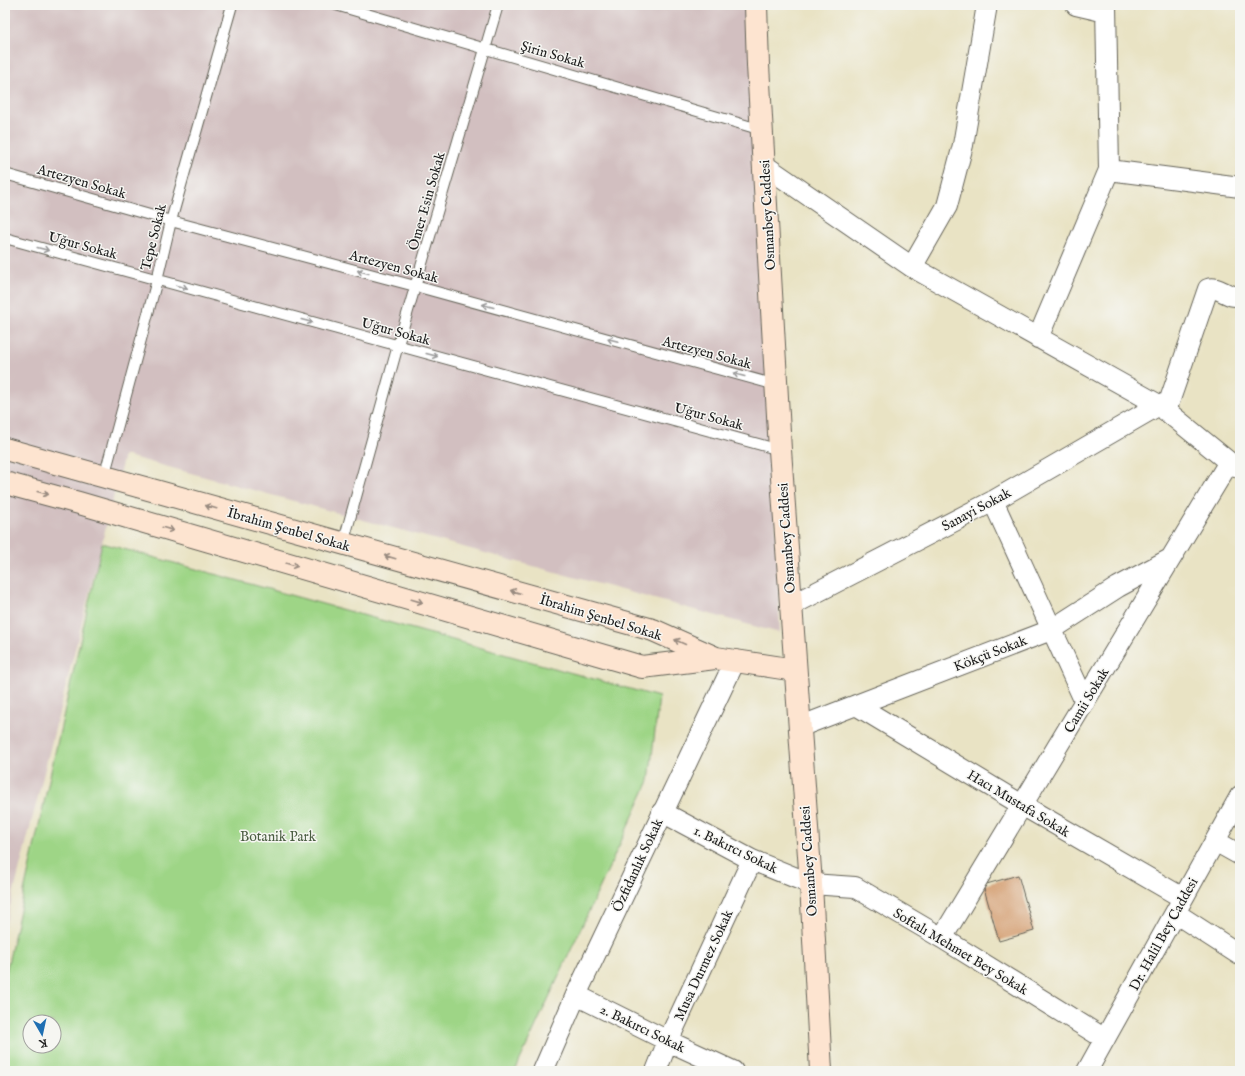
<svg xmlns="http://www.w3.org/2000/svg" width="1245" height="1076" font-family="'IM FELL English',serif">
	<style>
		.industrial { fill: #d2bfc0 }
		.green { fill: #9ed586; stroke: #5d7851; fill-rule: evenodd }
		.building { fill: #d49e71 }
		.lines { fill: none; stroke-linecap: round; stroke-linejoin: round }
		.lane-casing { stroke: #646257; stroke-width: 12 }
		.street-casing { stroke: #646257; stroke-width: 22 }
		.secondary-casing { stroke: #646257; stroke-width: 24 }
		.lane { stroke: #fff; stroke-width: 10 }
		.street { stroke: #fff; stroke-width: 20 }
		.secondary { stroke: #fde4d0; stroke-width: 22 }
		.oneway { stroke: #999 }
		.oneway2 { stroke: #988a7f }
		.labels { text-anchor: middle; stroke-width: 3; stroke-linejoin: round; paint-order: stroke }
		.street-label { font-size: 14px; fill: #1c1c1c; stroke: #f6f6f2 }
		.park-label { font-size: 14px; fill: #4a5d41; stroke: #f6f6f2 }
	</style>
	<rect width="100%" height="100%" fill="#f6f6f2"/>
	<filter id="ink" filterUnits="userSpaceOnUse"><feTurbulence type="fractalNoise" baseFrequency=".025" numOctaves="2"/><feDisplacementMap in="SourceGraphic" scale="8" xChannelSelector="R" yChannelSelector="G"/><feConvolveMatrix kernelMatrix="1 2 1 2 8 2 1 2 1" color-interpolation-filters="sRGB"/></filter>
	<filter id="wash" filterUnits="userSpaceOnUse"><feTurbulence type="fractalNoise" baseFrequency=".012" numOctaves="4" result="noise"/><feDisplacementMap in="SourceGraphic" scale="16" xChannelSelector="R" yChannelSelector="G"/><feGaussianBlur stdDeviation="0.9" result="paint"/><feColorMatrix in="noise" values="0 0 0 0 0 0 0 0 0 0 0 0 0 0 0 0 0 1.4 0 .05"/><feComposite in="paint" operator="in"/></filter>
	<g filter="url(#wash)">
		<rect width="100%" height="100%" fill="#e9e3c4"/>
		<!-- industrial -->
		<path class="industrial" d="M5 5H757L780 633 124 455 5 927Z"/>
		<!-- green -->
		<path class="green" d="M102 543 659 697 649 781 515 1071H5V977ZM30 1022H54V1046H30Z"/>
		<g id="blocks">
			<!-- building -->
			<path class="building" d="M1018 875 1034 931 999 941 983 885Z"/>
		</g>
	</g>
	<g filter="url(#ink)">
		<use href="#blocks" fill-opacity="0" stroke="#646257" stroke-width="1"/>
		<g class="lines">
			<defs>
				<path id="lane" d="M336 5 762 130
					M5 174 171 221 415 286 776 385
					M5 238 780 450
					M104 477 157 280 171 221 232 5
					M343 544 398 345 498 5"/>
				<path id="street" d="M1076 5 1106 12
					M764 165 912 267 1159 405 1229 462 1240 468
					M1109 170 1240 187
					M912 267 947 206 963 145 987 5
					M1038 338 1109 170 1106 5
					M1166 411 1208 289C1219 285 1229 300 1240 295
					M993 501 1085 702
					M790 606 993 501 1159 405
					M856 705 1022 805 1183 898
					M799 727 1051 630 1118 587 1170 559
					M662 812 752 860 811 884 855 887 942 938 1105 1039
					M1215 841 1240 855
					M1175 913 1240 955
					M942 938 1229 462
					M576 995 668 1041 733 1071
					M543 1071 576 995 735 661
					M656 1071 668 1041 752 860
					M1087 1071 1240 796"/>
				<path id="secondary" d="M756 5 758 65 780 450 811 884 821 1071
					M5 449 653 630 716 658 795 670
					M5 483 79 503 642 667 715 658"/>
			</defs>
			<!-- lane casing -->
			<use href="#lane" class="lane-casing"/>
			<!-- street casing -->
			<use href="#street" class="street-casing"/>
			<!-- secondary casing -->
			<use href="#secondary" class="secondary-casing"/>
			<!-- lane -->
			<use href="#lane" class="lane"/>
			<!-- street -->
			<use href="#street" class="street"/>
			<!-- secondary -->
			<use href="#secondary" class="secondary"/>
		</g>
		<!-- one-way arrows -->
		<defs><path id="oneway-shaft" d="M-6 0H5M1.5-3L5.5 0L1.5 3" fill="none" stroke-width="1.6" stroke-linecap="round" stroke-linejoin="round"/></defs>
		<g class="oneway">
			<use href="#oneway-shaft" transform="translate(43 249) rotate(15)"/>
			<use href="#oneway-shaft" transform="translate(363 272) rotate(-165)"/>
			<use href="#oneway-shaft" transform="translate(182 287) rotate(15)"/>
			<use href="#oneway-shaft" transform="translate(488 306) rotate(-165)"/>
			<use href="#oneway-shaft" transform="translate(307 321) rotate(15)"/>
			<use href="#oneway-shaft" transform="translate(613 340) rotate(-165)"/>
			<use href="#oneway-shaft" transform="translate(432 355) rotate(15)"/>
			<use href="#oneway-shaft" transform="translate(739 375) rotate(-165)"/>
		</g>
		<g class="oneway2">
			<use href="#oneway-shaft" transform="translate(43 493) rotate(15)"/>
			<use href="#oneway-shaft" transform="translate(211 507) rotate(-164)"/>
			<use href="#oneway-shaft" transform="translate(168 529) rotate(16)"/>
			<use href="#oneway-shaft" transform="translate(390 557) rotate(-164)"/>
			<use href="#oneway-shaft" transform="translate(292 565) rotate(16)"/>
			<use href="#oneway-shaft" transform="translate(516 592) rotate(-164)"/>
			<use href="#oneway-shaft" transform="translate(417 601) rotate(16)"/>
			<use href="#oneway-shaft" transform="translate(680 642) rotate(-156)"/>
		</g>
	</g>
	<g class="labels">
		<!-- street labels -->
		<g class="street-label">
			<text transform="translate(553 54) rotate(16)" y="5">Şirin Sokak</text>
			<text transform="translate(82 181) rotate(16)" y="5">Artezyen Sokak</text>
			<text transform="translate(426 201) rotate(-74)" y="5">Ömer Esin Sokak</text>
			<text transform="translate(767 215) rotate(-93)" y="5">Osmanbey Caddesi</text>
			<text transform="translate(153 237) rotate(-76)" y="5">Tepe Sokak</text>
			<text transform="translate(83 245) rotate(15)" y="5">Uğur Sokak</text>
			<text transform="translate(394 266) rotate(15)" y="5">Artezyen Sokak</text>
			<text transform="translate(396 331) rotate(15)" y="5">Uğur Sokak</text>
			<text transform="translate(707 352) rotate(15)" y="5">Artezyen Sokak</text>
			<text transform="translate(709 416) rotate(15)" y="5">Uğur Sokak</text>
			<text transform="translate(976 509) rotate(-28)" y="5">Sanayi Sokak</text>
			<text transform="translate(289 529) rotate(16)" y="5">İbrahim Şenbel Sokak</text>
			<text transform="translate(786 538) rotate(-94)" y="5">Osmanbey Caddesi</text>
			<text transform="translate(601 617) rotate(17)" y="5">İbrahim Şenbel Sokak</text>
			<text transform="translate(990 653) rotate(-21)" y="5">Kökçü Sokak</text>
			<text transform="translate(1086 700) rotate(-59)" y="5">Camii Sokak</text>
			<text transform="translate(1019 803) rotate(31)" y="5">Hacı Mustafa Sokak</text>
			<text transform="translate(736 849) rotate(26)" y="5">1. Bakırcı Sokak</text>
			<text transform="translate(808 861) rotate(-94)" y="5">Osmanbey Caddesi</text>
			<text transform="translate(637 865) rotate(-65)" y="5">Özfidanlık Sokak</text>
			<text transform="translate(1163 934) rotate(-61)" y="5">Dr. Halil Bey Caddesi</text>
			<text transform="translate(961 951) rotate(31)" y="5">Softalı Mehmet Bey Sokak</text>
			<text transform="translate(703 965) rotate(-65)" y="5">Musa Durmez Sokak</text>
			<text transform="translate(643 1028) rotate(26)" y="5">2. Bakırcı Sokak</text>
		</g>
		<!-- park labels -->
		<g class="park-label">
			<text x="278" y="841">Botanik Park</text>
		</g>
	</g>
	<!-- margin -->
	<rect width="1245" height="1076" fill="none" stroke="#f6f6f2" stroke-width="20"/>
	<!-- north arrow -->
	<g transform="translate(42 1034) rotate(171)"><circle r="19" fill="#f6f6f2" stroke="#9f9f9c"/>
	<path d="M0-3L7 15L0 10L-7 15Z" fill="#1f6fb2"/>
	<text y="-6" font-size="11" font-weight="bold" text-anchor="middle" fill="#1c1c1c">K</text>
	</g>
</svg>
